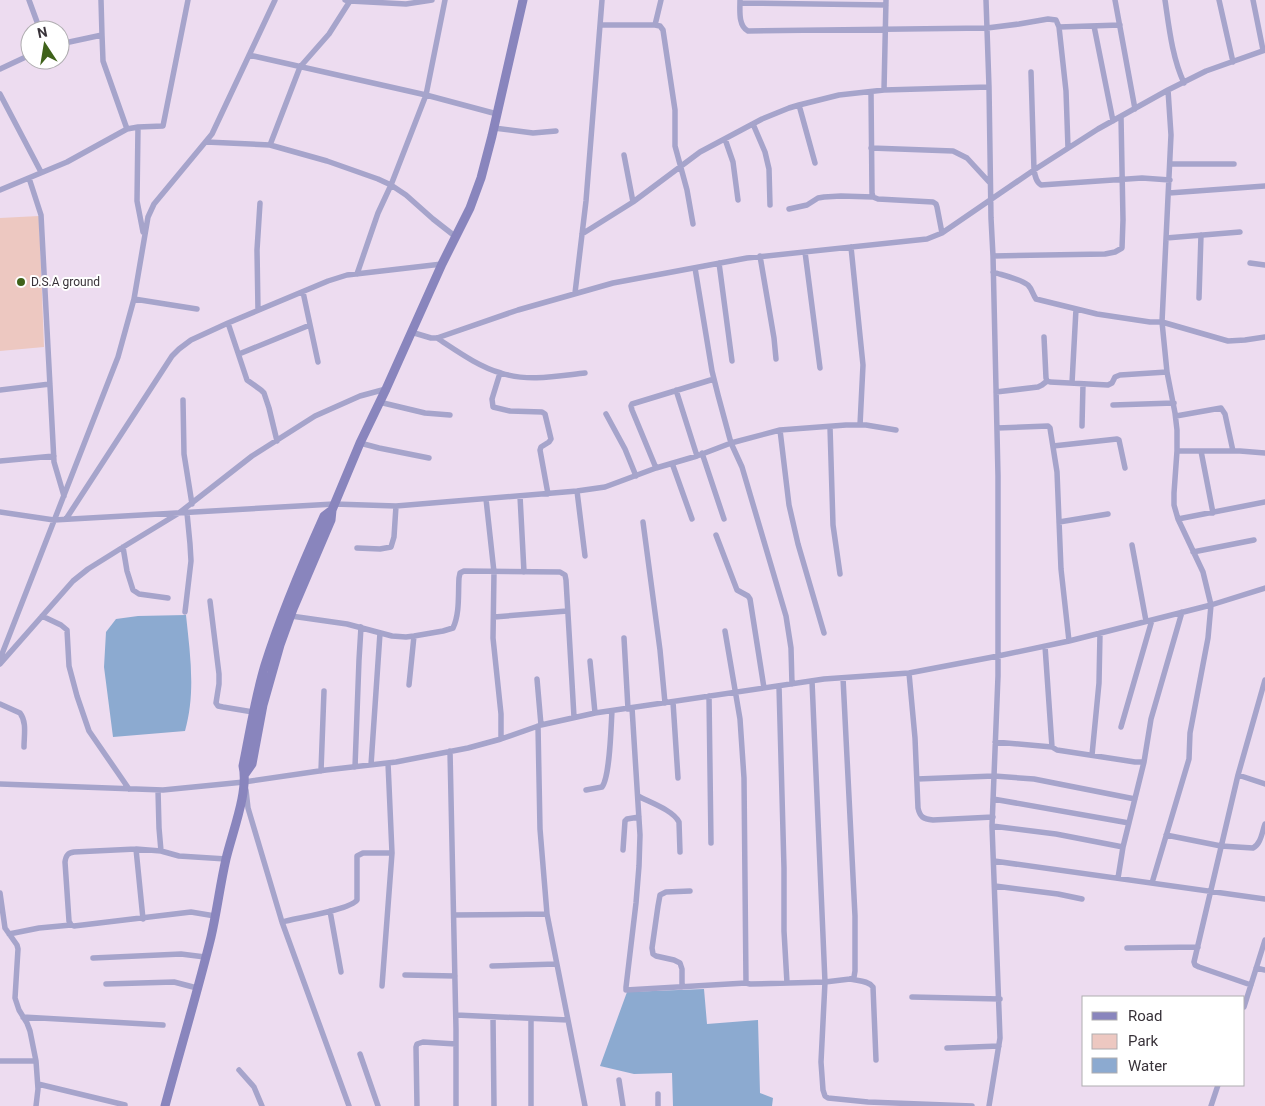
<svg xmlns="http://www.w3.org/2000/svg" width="1265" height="1106" font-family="Roboto,sans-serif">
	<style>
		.green { fill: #edc8c1 }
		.water { fill: #8caad0 }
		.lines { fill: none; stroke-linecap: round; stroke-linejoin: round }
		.street { stroke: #a6a4cb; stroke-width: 5.5 }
		.secondary { stroke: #8985bd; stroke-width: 9 }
		.poi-dot { fill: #3f621a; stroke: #fff; stroke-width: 2 }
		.labels { text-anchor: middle; stroke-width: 4; stroke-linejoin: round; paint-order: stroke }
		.poi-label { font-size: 12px; fill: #383239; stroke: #fff; text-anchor: start }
	</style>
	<rect width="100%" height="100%" fill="#eddcf0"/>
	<!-- green -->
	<path class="green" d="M39 216 44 347 0 351V218Z"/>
	<!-- water -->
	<path class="water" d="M186 615C190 654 196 692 185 731L113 737 104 667 106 632 116 619 138 616Z
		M704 989 707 1024 758 1020 760 1093 773 1098 772 1106H673L672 1073 634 1074 600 1066 627 992Z"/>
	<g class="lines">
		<!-- street -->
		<path class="street" d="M29 0 40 30
			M345 0 350 1 406 4 432 0
			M740 0C740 10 738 26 748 31L987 28 1019 24 1048 19 1056 20 1059 27 1066 91 1068 148
			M986 0 989 87 991 218 993 256 998 476V676L992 826 1000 1038 989 1106
			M1115 0 1135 109
			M1165 0C1169 27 1172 57 1184 83
			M1219 0 1233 62
			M1253 0 1263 50
			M350 1 329 34 300 67 270 145 327 161 378 179 391 185 406 195 433 219 456 237
			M740 3 886 5
			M601 25H655L660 26 663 30 675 110V146L687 190 693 224
			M655 25 661 0
			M1094 26 1113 121
			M1059 27 1120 25
			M102 35 103 61 127 129 138 127 137 201 143 232
			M60 44 102 35 101 0
			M249 55 426 95 497 114
			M0 69 30 55
			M1031 72 1034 170C1035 176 1036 182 1041 185L1142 178 1170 180
			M884 90 886 0
			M871 92 872 193 873 197 878 199 933 202 936 204 937 207 942 233
			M0 94 41 172
			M799 105 815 163
			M753 124 765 152 769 169 770 205
			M138 127 163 126 188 0
			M494 128 533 133 556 131
			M725 139 733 162 738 200
			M206 142 270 145
			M871 148 953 151 967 158 990 183
			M624 155 633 202
			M1171 164H1234
			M29 178 41 215 54 462 64 496
			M0 190 67 162 127 129
			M1169 193 1265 186
			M789 209 807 205 818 198 824 197 841 196 873 197
			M582 234 633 202 700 152 762 119 789 108 799 105 839 95 884 90 989 87
			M1166 238 1240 232
			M851 247 863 365 860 425
			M805 252 820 368
			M760 256 774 338 776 359
			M993 256 1105 254 1115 252 1122 248 1123 220 1121 117
			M719 263 732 361
			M1250 263 1265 265
			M695 268 712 371 718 395 731 443 742 467 786 616 791 648 792 684
			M993 272C1002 275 1021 279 1028 285 1032 289 1033 295 1036 299L1097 314 1150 322H1162L1228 341 1245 340 1265 337
			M357 274 378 213 391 185 426 95 445 0
			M303 292 318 362
			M575 293 586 201 602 0
			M1199 298 1201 235
			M134 299 197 309
			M258 310 257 250 260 203
			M228 323 247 380 261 390 264 393 269 408 277 441
			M411 332 431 338H437L518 310 613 283 747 258 927 239 942 233 1034 170 1098 129 1168 90 1206 71 1265 50
			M1044 337 1046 378 1047 381 1050 382 1108 385 1112 383 1115 377 1120 375 1167 372
			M437 338C457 351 479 367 501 373 528 382 558 376 585 373
			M239 354 310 325
			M500 373 492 399 493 407 510 411 542 412 545 414 551 439 549 442 541 447 540 450 548 494
			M1072 383 1076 309
			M0 390 50 384
			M676 390 697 456
			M996 392 1038 387 1042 385 1047 381
			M183 400 184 454 192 504
			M379 402 425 413 450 415
			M1113 405 1174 403
			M606 414 625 449 636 476
			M1176 416 1221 408 1225 414 1233 451
			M1082 426 1083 384
			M830 427 833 525 840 574
			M997 428 1048 426 1050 428 1057 472 1061 569 1069 641
			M780 430 789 505 798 544 824 633
			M360 443 379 448 429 458
			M1053 446 1117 439 1119 440 1125 468
			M1177 451H1240L1265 453
			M1201 451 1213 513
			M702 453 724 519
			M0 461 54 456
			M672 463 692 519
			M656 468 632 410 631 406 632 404 714 379
			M577 491 585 556
			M520 496 524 572
			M486 499 494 572 493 638 501 714V739
			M0 512 54 520 334 504 396 506 577 491 605 487 656 468 697 456 731 443 780 430 846 425H866L896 430
			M66 519 172 356 179 349 191 340 228 323 328 281 347 275 442 264
			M1178 519 1265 502
			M643 522 660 650 665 703
			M1059 522 1108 514
			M716 535 737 590 748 596 750 599 764 688
			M1132 545 1146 621
			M123 547 127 571 133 590 139 594 168 598
			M357 548 380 549 391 547 394 537 396 506
			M1193 552 1254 540
			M210 601 219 674V684L216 703 218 706 223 707 253 712
			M185 612 191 561 190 544 187 513
			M42 616 61 625 67 630 69 666 77 696 89 731 129 789
			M291 616 347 624 392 636 406 637 414 636 443 631 453 628C460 613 458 594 459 578L460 573 464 571 560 572 565 575 566 580 574 717
			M494 617 567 611
			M725 631 740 719 744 778 746 983
			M624 638 628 709
			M1045 646 1052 747 1057 750 1135 762H1144
			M0 659 118 357 134 299 148 217 154 204 212 134 275 0
			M590 661 595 713
			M0 664 73 581 88 569 128 544 179 513 252 456 315 416 360 396 386 389
			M909 673 915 738 918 808C920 817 923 819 933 820L993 817
			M537 679 541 725
			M812 681 825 982 821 1062 823 1090 825 1096 828 1098 868 1102 972 1106
			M409 685 414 636
			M779 686 784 868V931L787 983
			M709 696 711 843
			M673 702 678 778
			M0 704 20 713C27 722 24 735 24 747
			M632 708 640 835 639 866 636 903 626 987V990L746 983 750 984 825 982 850 979 854 977 855 971V916L843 678
			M538 726 540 829 547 914 568 1020
			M1121 727 1152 620
			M995 742 1052 747
			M450 751 456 1029V1106
			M1092 755 1099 683 1100 633
			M371 765 380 633
			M355 767 359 660 361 627
			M321 771 324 691
			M1238 775 1265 784
			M917 779 994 776 1034 779 1135 799
			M0 784 163 790 244 782 326 770 396 762 468 748 501 739 541 725 595 713 824 679 909 673 998 656 1069 641 1211 605 1265 588
			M158 790 159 828 161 851
			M246 790 248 808 282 922 349 1106
			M586 790 602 787C610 777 611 726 612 711
			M638 796C649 802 673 810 679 822L680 852
			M993 799 1129 823
			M992 826 1056 834 1123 847
			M1166 835 1221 846 1253 848C1261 844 1262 832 1265 824
			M136 849 143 919
			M623 850 625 821 627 819 639 817
			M994 861 1265 899
			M1118 878 1123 847 1144 762 1151 719 1182 612
			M1152 883 1189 759 1190 733 1208 638 1211 605 1203 572 1178 519 1174 505V493L1177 451V430L1175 413 1167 372 1162 322 1171 135 1168 90
			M995 886 1058 894 1082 899
			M0 893 5 928 17 945 18 949 15 998 19 1010 27 1023 30 1031 36 1061
			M330 911 341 972
			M454 915 547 914
			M215 916 191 912 74 926 71 925 69 921 65 862C66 855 68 853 74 852L136 849 161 851 179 856 226 859
			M282 922C296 918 350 910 357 900V856L363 853H392
			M9 934 39 928 71 925
			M1127 948 1198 947
			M93 958 181 954 205 957
			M492 966 556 964
			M1256 968 1265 970
			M405 975 455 976
			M850 979C858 981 868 980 873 987L876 1060
			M106 984 174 982 197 988
			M1251 985 1199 967 1195 965 1194 962 1238 775 1265 680
			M382 986 392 853 388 763
			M682 987V969L680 963 674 960 656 956 653 954 652 948 658 906 660 895 666 892 690 891
			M912 997 1000 999
			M1244 1007 1265 940
			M456 1015 568 1020 585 1106
			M23 1017 163 1025
			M493 1017 494 1106
			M531 1019V1106
			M947 1048 999 1046
			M360 1054 378 1106
			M0 1061H36L38 1089 36 1106
			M239 1070 254 1087 262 1106
			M619 1080 623 1106
			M38 1084 125 1105
			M658 1094V1106
			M417 1106 416 1047 417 1044 423 1042 456 1044
			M1211 1106 1218 1085"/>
		<!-- secondary -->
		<path class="secondary" d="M245 774 252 764 263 705 280 645 293 609 331 520 332 510 360 443 386 389 442 264 470 208 481 178 492 136 523 0
			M165 1106C180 1050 197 994 211 937 217 911 220 885 226 859 232 833 249 791 243 766 250 732 255 698 265 665 281 614 302 565 324 516L332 510"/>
	</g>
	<!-- markers -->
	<circle class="poi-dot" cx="21" cy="282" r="5"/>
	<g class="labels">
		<!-- poi labels -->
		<g class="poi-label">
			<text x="31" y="286">D.S.A ground</text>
		</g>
	</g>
	<!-- legend -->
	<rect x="1082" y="996" width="162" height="90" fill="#ffffff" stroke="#afadb0"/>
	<rect x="1092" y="1012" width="25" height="8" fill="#8985bd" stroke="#afadb0"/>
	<text x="1128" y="1021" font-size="15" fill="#383239">Road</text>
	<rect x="1092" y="1034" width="25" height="15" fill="#edc8c1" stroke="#afadb0"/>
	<text x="1128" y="1046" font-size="15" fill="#383239">Park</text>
	<rect x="1092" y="1058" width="25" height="15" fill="#8caad0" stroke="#afadb0"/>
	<text x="1128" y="1071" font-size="15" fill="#383239">Water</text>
	<!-- north arrow -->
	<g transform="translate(45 45) rotate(348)"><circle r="24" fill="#ffffff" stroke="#afadb0"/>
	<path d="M0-4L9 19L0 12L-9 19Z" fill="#3f621a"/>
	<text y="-8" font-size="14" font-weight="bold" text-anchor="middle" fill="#383239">N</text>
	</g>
</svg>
